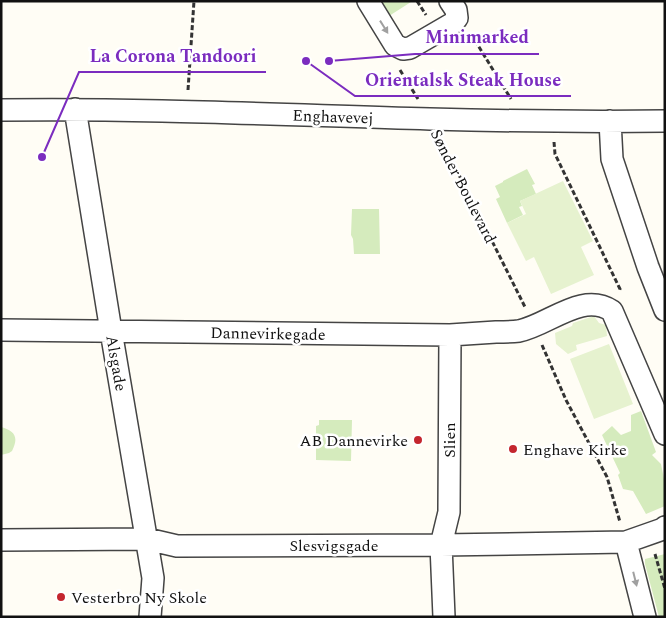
<svg xmlns="http://www.w3.org/2000/svg" width="666" height="618" font-family="Spectral,serif">
	<style>
		.green { fill: #d5ebbd }
		.pitch { fill: #e6f2cf }
		.lines { fill: none; stroke-linecap: round; stroke-linejoin: round }
		.minor-casing { stroke: #444; stroke-width: 24 }
		.path { stroke: #333; stroke-width: 3; stroke-dasharray: 5 2.5; stroke-linecap: butt }
		.minor { stroke: #fff; stroke-width: 21 }
		.oneway { fill: #a0a0a0 }
		.poi-dot { fill: #c4262e; stroke: #fff; stroke-width: 2 }
		.labels { text-anchor: middle; stroke-width: 5; stroke-linejoin: round; paint-order: stroke }
		.street-label { font-size: 16px; fill: #111; stroke: #fff }
		.poi-label { font-size: 16px; fill: #111; stroke: #fff; text-anchor: start }
		.leader { fill: none; stroke: #7b2cbf; stroke-width: 2 }
		.callout-dot { fill: #7b2cbf; stroke: #fff; stroke-width: 2 }
		.callout-label { font-size: 18px; text-anchor: middle; font-weight: bold; fill: #7b2cbf; stroke: #fff; stroke-width: 5; stroke-linejoin: round; paint-order: stroke }
	</style>
	<rect width="100%" height="100%" fill="#fffdf5"/>
	<!-- green -->
	<path class="green" d="M380 1H410L411 2 389 16Z
		M527 169 535 184 532 185 536 194 520 201 522 206 519 207 523 215 507 223 496 199 500 197 495 186 503 182V181Z
		M352 209H379L380 254H354L353 239 351 235Z
		M641 411 656 452 652 455 661 464 665 484V506L646 514 633 491 623 489 618 475 620 473 602 435 612 426 621 435 631 431V415Z
		M319 420H352L351 461 316 460V426L319 425Z
		M1 427C15 431 19 437 12 451L9 453 1 455Z
		M665 554V617H659L645 564V559Z"/>
	<!-- pitch -->
	<path class="pitch" d="M563 181 593 241 581 247 594 275 551 294 534 257 526 261 507 223 526 214 520 201Z
		M594 316 599 323 606 325 607 336 576 345 577 350 568 354 556 344 555 333 572 326 573 323Z
		M609 344 633 404 594 419 570 359Z"/>
	<g class="lines">
		<defs>
			<path id="minor" d="M368 1 395 45 403 49 410 48 453 23 457 18 456 10 450 1
				M75 109 111 331 153 578 150 617
				M1 110C144 108 287 115 430 119 508 121 586 122 665 121
				M610 121 612 159 648 267 665 310
				M1 330 450 335C465 334 480 333 496 332 503 332 511 332 519 331 549 325 582 291 612 311L665 434
				M1 540 147 539 177 546 441 545 626 542 663 529 665 527
				M626 542 645 617
				M444 617 441 545 449 512 450 335"/>
		</defs>
		<!-- minor casing -->
		<use href="#minor" class="minor-casing"/>
		<!-- path -->
		<path class="path" d="M417 1 426 15
			M471 34 511 99
			M400 70 418 99
			M188 90 194 1
			M442 141 525 307
			M554 142 555 154 620 289 619 291
			M542 345 566 400 607 477 620 522
			M655 554 665 589"/>
		<!-- minor -->
		<use href="#minor" class="minor"/>
	</g>
	<!-- one-way arrows -->
	<defs><path id="oneway-solid" d="M-6-.8H1V-3.2L6.5 0L1 3.2V.8H-6Z" transform="scale(1.25)"/></defs>
	<g class="oneway">
		<use href="#oneway-solid" transform="translate(384 27) rotate(58)"/>
		<use href="#oneway-solid" transform="translate(635 579) rotate(76)"/>
	</g>
	<!-- markers -->
	<g class="poi-dot">
		<circle cx="418" cy="440" r="5"/>
		<circle cx="513" cy="449" r="5"/>
		<circle cx="61" cy="597" r="5"/>
	</g>
	<g class="labels">
		<!-- street labels -->
		<g class="street-label">
			<text transform="translate(333 116) rotate(2)" y="6">Enghavevej</text>
			<text transform="translate(464 186) rotate(63)" y="6">Sønder Boulevard</text>
			<text transform="translate(268 333) rotate(1)" y="6">Dannevirkegade</text>
			<text transform="translate(117 363) rotate(80)" y="6">Alsgade</text>
			<text transform="translate(449 440) rotate(-90)" y="6">Slien</text>
			<text x="334" y="551">Slesvigsgade</text>
		</g>
		<!-- poi labels -->
		<g class="poi-label">
			<text x="408" y="446" text-anchor="end">AB Dannevirke</text>
			<text x="523" y="455">Enghave Kirke</text>
			<text x="71" y="603">Vesterbro Ny Skole</text>
		</g>
	</g>
	<!-- callouts -->
	<path class="leader" d="M329 61L415 54H539M42 157L79 72H266M306 61L355 96H571"/>
	<g class="callout-dot">
		<circle cx="329" cy="61" r="5"/>
		<circle cx="42" cy="157" r="5"/>
		<circle cx="306" cy="61" r="5"/>
	</g>
	<g class="callout-label">
		<text x="477" y="43">Minimarked</text>
		<text x="173" y="62">La Corona Tandoori</text>
		<text x="463" y="86">Orientalsk Steak House</text>
	</g>
	<!-- border -->
	<rect width="666" height="618" fill="none" stroke="#111111" stroke-width="5"/>
</svg>
